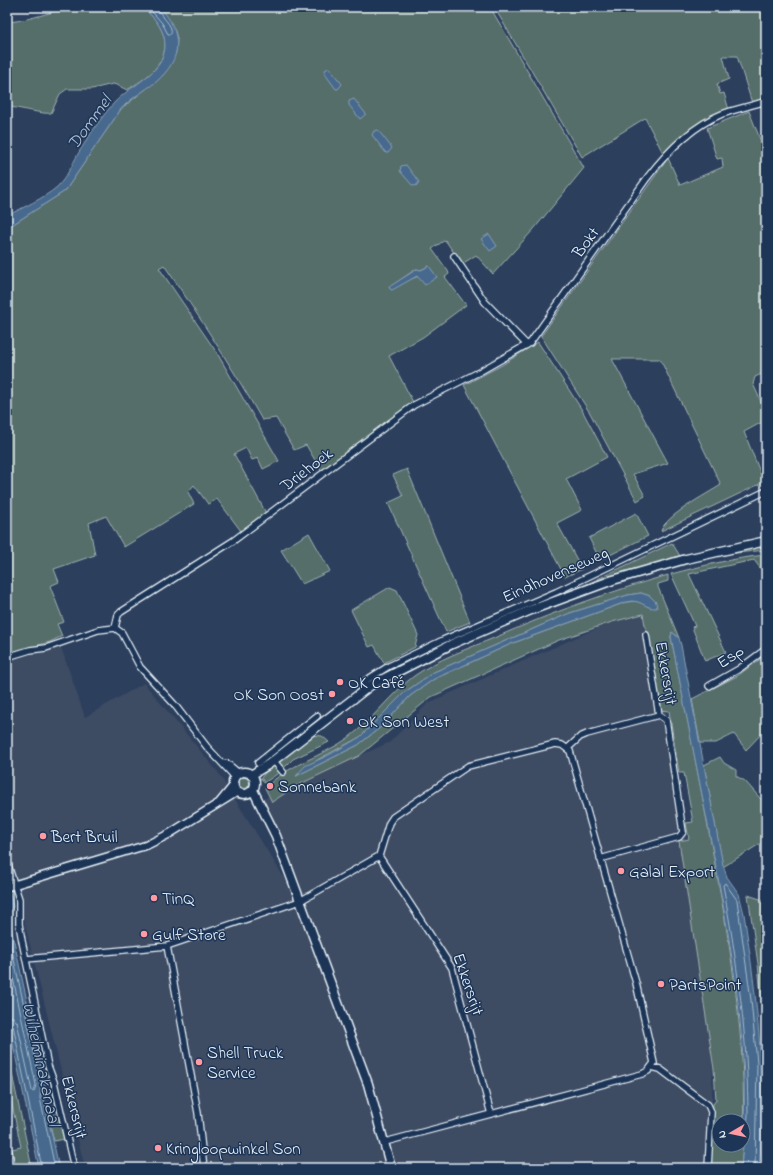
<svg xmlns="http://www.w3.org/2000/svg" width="773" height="1175" font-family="'Indie Flower',sans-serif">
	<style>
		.built { fill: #3e4b64 }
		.green { fill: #566e6b; stroke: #9fb0b2; fill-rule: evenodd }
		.water { fill: #46698d; stroke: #879fb8 }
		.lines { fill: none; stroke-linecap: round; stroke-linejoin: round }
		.shore { stroke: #a7bbcd; stroke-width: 1 }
		.minor-casing { stroke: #e8f1f8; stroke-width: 8 }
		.tertiary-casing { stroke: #e8f1f8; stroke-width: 10 }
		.secondary-casing { stroke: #e8f1f8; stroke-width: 11 }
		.minor { stroke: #1d3557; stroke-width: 5.5 }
		.tertiary { stroke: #1d3557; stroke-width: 7 }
		.secondary { stroke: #1d3557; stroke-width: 8 }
		.poi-dot { fill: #ff9aa2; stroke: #1d3557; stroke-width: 1.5 }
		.labels { text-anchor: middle; stroke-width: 3; stroke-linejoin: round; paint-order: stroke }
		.street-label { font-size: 17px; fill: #e8f1f8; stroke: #1d3557 }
		.poi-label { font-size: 17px; fill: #e8f1f8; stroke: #1d3557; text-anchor: start }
		.water-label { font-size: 18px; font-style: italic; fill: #afc1d3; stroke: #1d3557 }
	</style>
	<rect width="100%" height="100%" fill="#2c3f5d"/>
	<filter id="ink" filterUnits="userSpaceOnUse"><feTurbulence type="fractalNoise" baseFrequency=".025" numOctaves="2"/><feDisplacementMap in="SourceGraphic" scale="8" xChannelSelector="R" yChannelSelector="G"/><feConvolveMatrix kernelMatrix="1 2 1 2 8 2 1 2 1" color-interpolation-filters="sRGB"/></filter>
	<g filter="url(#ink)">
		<!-- built -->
		<path class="built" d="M643 608 675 752 713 1044 711 1168H85L7 852V660L61 647 85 717 144 683 218 772 300 903 261 800 390 742 428 703Z"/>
		<!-- green -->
		<path class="green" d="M94 7H142C166 26 175 51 150 74 143 80 135 85 127 90L117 85 113 84 92 89H67L60 94 51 113C44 115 18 107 7 107V22C39 20 60 4 94 9Z
			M160 7H490L584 168 534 229 493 274 476 255 462 264 445 240 432 249 448 271 449 274 445 277 466 305 423 337 389 356 413 402 322 472 306 445 294 450 276 418 262 420C232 367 199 316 164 265L159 268 217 353 279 461 263 469 258 458 252 460 246 448 234 454 266 513 241 531 217 499 208 504 194 485 188 492 194 504 124 547 106 516 89 523 95 555 54 569 59 582 50 586 64 622 57 624 62 636 50 642 7 654V228L65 191 121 109 163 75 176 52 177 39 175 31ZM429 266 419 276 390 287 416 269 421 270Z
			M494 7H766V98L752 103 737 56H723L729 79 717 84 720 94 724 93 729 110 692 128 663 153 645 118 582 157Z
			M749 111 762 144 766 142V372L755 377 753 384 766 412V420L744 432 764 482 661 531C665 516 707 494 721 485L660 359H612L668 463 633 474 645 496 637 501 590 413 541 336 668 158 680 185 723 167 722 158 717 159 707 128Z
			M538 342 582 410 607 457 566 479 582 510 557 523 582 569 565 577 464 385 502 365Z
			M407 469 470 622 446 632 388 503 403 496 393 475Z
			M636 513 648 536 600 560 589 538Z
			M309 533 330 571 302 584 281 550Z
			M672 543 680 556 577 589Z
			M766 544V550L717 555Z
			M766 555V576L754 560 689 574 726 652 705 661 692 627 695 626 671 574C702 566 733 558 766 555Z
			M668 575V581L658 584V587L679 638 672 632 671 637C685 707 699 777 712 848 730 943 747 1041 743 1139V1121H719V1145H743L741 1168H710L713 1104 716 1100 714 1069 679 841 689 839 686 823 693 822 684 773H679L669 711 660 710 643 614 612 622 559 640 431 697 359 756 296 786 272 802 265 788C288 764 322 757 348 738 373 720 390 694 414 676 438 659 467 649 494 638 551 613 608 592 668 575ZM641 593 650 596 651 608 638 601 626 602 513 643 434 679 410 696 382 726 358 745 296 776 319 759 360 737 405 692 434 672 570 613 628 595Z
			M390 587 397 590 418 635 415 647 384 663 374 645 369 647 351 610Z
			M766 655V729L746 750 734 734 716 743H700L692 699 737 676Z
			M311 735 322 736 329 742 293 759 280 772 264 783 262 779H260L266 772Z
			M720 757 724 763 736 770V776L745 781 766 805V840L723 867 704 765Z
			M238.5 783a5.5 5.5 0 1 1 11 0a5.5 5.5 0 1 1-11 0Z
			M748 895 766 901V1048L758 964Z
			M7 1055H8L32 1168H13L7 1150 21 1147 7 1081Z
			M60 1113 65 1139 54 1141 48 1116Z"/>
		<!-- water -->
		<path class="water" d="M142 7H160C183 33 183 59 156 82 144 91 131 98 121 109L65 191 7 228V216C23 207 43 199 57 187 67 177 72 165 78 154 89 136 101 117 115 102 128 88 158 74 163 56 170 36 157 19 142 7Z
			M329 68 342 84 338 89H336L325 74V70Z
			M354 99 366 114 360 119 349 105V101Z
			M378 130 392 148 388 153H386L372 135 374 131Z
			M406 165 419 182 416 186 412 185 400 171 401 166Z
			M489 234 497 246 490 251 481 239Z
			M429 266 437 277 425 285 417 276 392 290 390 289 389 287 417 269 421 270Z
			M641 593 650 596 656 602 657 608C644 609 641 598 626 602L513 643 434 679 410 696 382 726 358 745 296 776 305 766 329 755 360 737 405 692 434 672 570 613 628 595Z
			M672 632 679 638 681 645 723 865 727 877 739 894 744 914C757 998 767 1083 759 1168H741C753 1058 731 944 710 836 697 769 684 703 671 637Z
			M7 878 13 907 8 913 45 1085 44 1098 59 1168H39L7 1016Z"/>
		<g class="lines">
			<!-- shore -->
			<path class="shore" d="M148 7 162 23 168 34H171C174 24 159 17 158 7
				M7 927 41 1085 40 1098 55 1168
				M7 950 36 1085 34 1092 32 1091 17 1022 13 1017 7 1016
				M7 1021 13 1025 42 1168
				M743 1125 747 1122 748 1116C748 1039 737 961 723 885L725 883 737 900 751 1000 757 1063 755 1168"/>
			<defs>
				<path id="minor" d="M454 256 485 302 527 345
					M115 628 118 615 121 612 233 541 414 405 479 372 530 343 647 178C666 153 692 126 722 114 736 109 751 106 766 101
					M646 635 659 715
					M7 657 30 650 46 648 98 630 115 628 122 633 140 667 174 704 207 747 235 777
					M709 686 739 669 766 649
					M364 690 365 681 389 666 443 640 556 592 766 491
					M568 748 580 737 587 734 659 715 666 720 683 832 679 837 600 859
					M273 760 283 772
					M223 763 228 764 240 774
					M258 763 317 716
					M379 856 452 968 491 1114
					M7 862 19 899V924L22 941 48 1066 54 1082 74 1168
					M167 946 198 1113 204 1168
					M26 959 167 946 300 901 379 856 389 823 393 817 468 766 555 744 562 745 570 751 636 983 654 1063 648 1071 642 1074 385 1142
					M652 1067 660 1069 708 1105 711 1112 708 1168
					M7 1151 9 1152 12 1168"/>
				<path id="tertiary" d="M220 802 234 785
					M7 887 147 845 169 834 237 792"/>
				<path id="secondary" d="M233 783a11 11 0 1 1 22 0a11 11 0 1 1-22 0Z
					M251 775 269 764 371 685 452 644 531 610 613 580 686 559 766 541
					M253 790 276 836 368 1084 391 1168"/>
			</defs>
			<!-- minor casing -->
			<use href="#minor" class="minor-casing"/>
			<!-- tertiary casing -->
			<use href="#tertiary" class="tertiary-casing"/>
			<!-- secondary casing -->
			<use href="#secondary" class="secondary-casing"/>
			<!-- minor -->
			<use href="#minor" class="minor"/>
			<!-- tertiary -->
			<use href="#tertiary" class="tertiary"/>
			<!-- secondary -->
			<use href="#secondary" class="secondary"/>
		</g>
	</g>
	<!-- markers -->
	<g class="poi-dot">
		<circle cx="340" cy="682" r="4"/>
		<circle cx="332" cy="694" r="4"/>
		<circle cx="350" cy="721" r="4"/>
		<circle cx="270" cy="786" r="4"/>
		<circle cx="43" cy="836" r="4"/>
		<circle cx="621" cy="871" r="4"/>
		<circle cx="154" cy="898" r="4"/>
		<circle cx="144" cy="934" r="4"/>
		<circle cx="661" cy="984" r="4"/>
		<circle cx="199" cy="1062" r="4"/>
		<circle cx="158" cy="1148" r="4"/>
	</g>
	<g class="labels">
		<!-- street labels -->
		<g class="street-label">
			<text transform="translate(585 242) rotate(-54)" y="6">Bokt</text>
			<text transform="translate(306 469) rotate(-37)" y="6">Driehoek</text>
			<text transform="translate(555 574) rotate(-24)" y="6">Eindhovenseweg</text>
			<text transform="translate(730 656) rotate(-33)" y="6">Esp</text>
			<text transform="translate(667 673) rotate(80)" y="6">Ekkersrijt</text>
			<text transform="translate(469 984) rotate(71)" y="6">Ekkersrijt</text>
			<text transform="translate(75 1107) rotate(76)" y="6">Ekkersrijt</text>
		</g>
		<!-- poi labels -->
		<g class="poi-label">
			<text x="348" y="688">OK Café</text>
			<text x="324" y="700" text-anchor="end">OK Son Oost</text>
			<text x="358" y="727">OK Son West</text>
			<text x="278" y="792">Sonnebank</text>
			<text x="51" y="842">Bert Bruil</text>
			<text x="629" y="877">Galal Export</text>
			<text x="162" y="904">TinQ</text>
			<text x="152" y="940">Gulf Store</text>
			<text x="669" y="990">PartsPoint</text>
			<text x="207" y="1058">Shell Truck<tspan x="207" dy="20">Service</tspan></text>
			<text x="166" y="1154">Kringloopwinkel Son</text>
		</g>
		<!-- water labels -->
		<g class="water-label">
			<text transform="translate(89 122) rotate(-54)" y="6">Dommel</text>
			<text transform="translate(42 1064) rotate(78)" y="6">Wilhelminakanaal</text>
		</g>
	</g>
	<!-- margin -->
	<rect width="773" height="1175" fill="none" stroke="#1d3557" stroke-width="24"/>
	<rect x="12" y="12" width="749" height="1151" fill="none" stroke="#e8f1f8" stroke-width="1.5" filter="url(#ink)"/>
	<!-- north arrow -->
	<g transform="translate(731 1133) rotate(261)"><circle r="19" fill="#1d3557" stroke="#6e8097"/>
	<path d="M0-3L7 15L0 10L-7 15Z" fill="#ff9aa2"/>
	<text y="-6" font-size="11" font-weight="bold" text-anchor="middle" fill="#e8f1f8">N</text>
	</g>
</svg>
